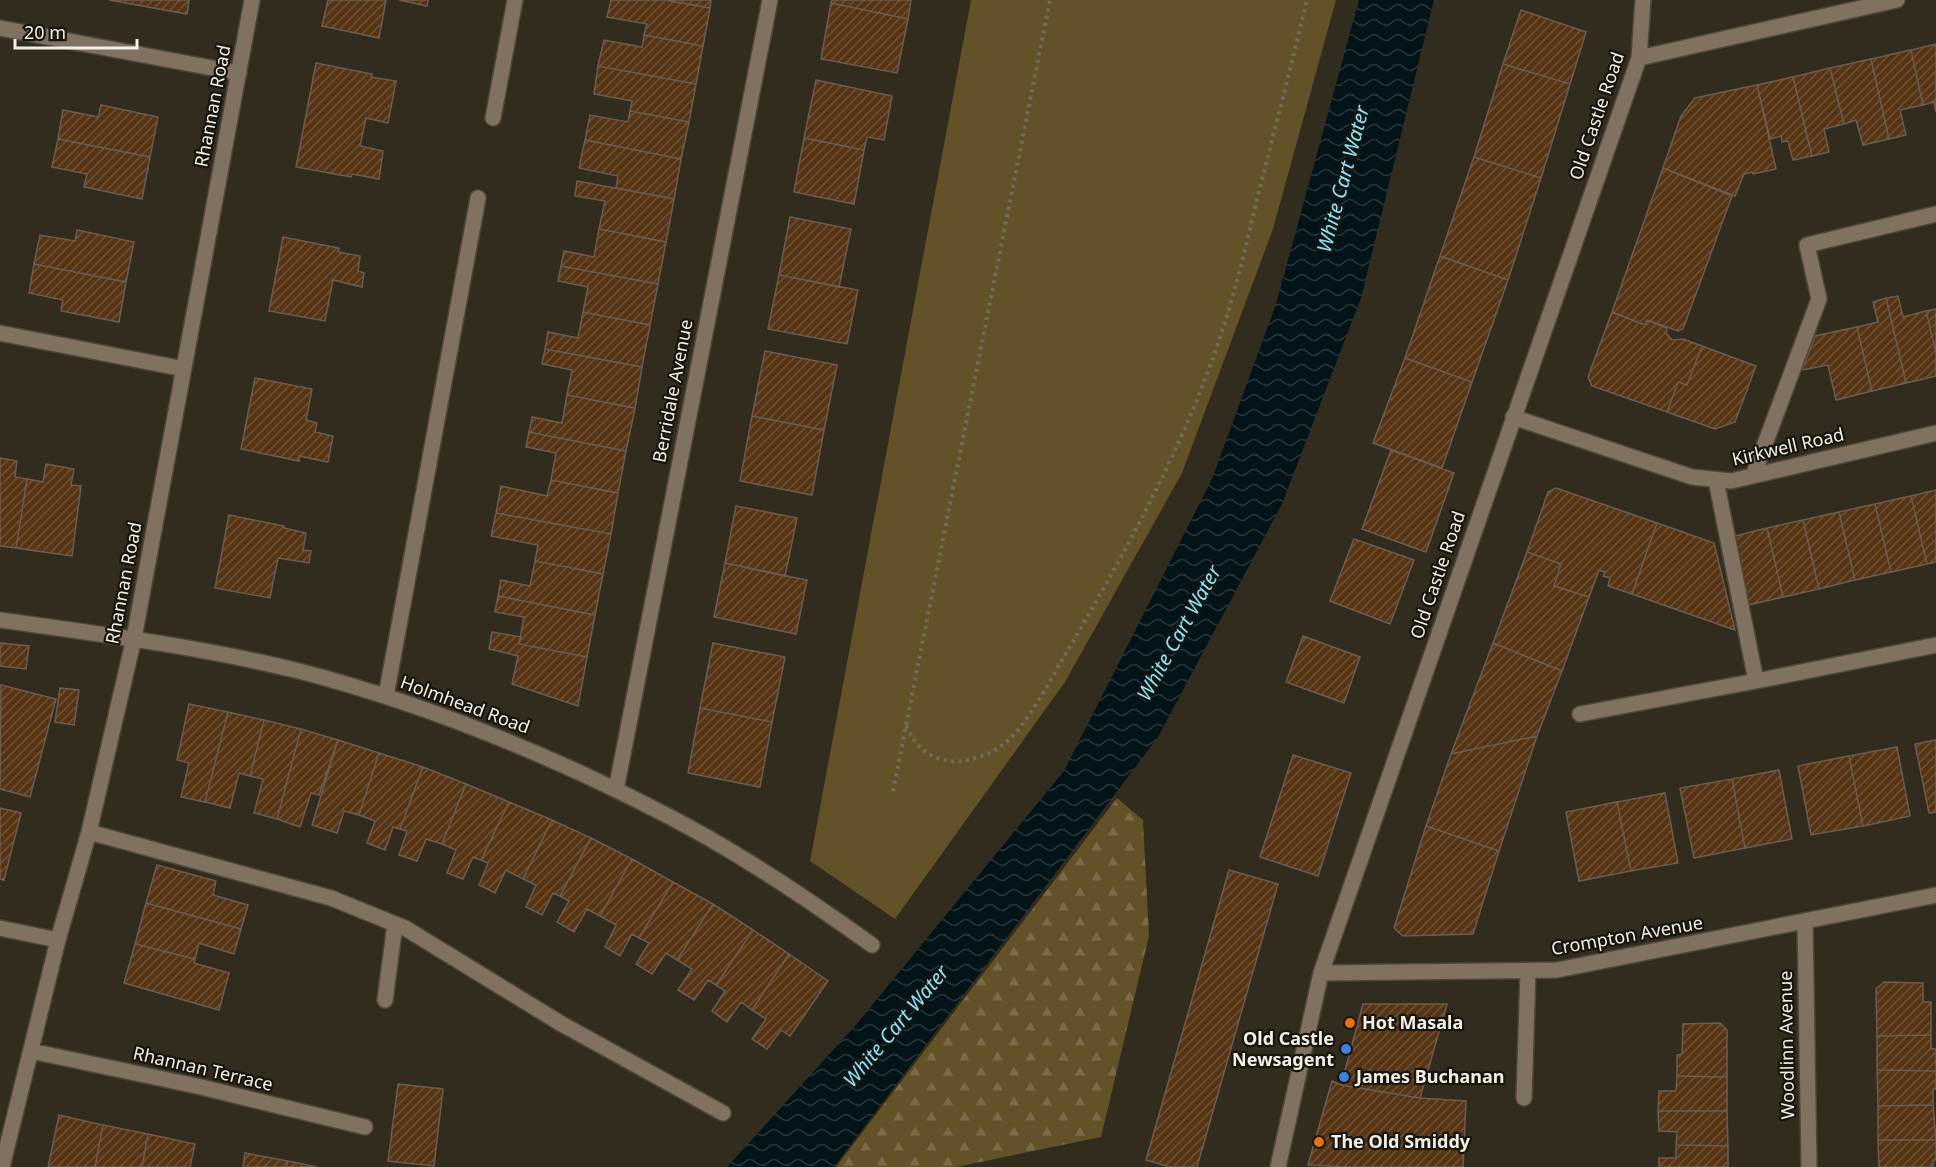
<svg xmlns="http://www.w3.org/2000/svg" width="1936" height="1167" font-family="'Noto Sans',sans-serif">
	<style>
		.green { fill: #635128 }
		.forest { fill: url(#forest-firs) }
		.water { fill: url(#water-waves) }
		.building { fill: url(#building-hatch); stroke: #6b5d52; stroke-width: 1.5 }
		.lines { fill: none; stroke-linecap: round; stroke-linejoin: round }
		.minor-casing { stroke: #4d473a; stroke-width: 18 }
		.path { stroke: #716b5f; stroke-width: 4; stroke-dasharray: 3 4.5; stroke-linecap: butt }
		.minor { stroke: #807161; stroke-width: 15 }
		.food-dot { fill: #e8710a; stroke: #17150e; stroke-width: 2 }
		.shop-dot { fill: #3f7fe0; stroke: #17150e; stroke-width: 2 }
		.labels { text-anchor: middle; stroke-width: 4.5; stroke-linejoin: round; paint-order: stroke }
		.street-label { font-size: 18px; fill: #f3efe6; stroke: #17150e }
		.poi-label { font-size: 18px; font-weight: bold; fill: #f3efe6; stroke: #17150e; text-anchor: start }
		.water-label { font-size: 20px; font-style: italic; fill: #87e5ff; stroke: #17150e }
	</style>
	<defs>
		<pattern id="forest-firs" width="22" height="20" patternUnits="userSpaceOnUse" patternTransform="scale(1.5)"><rect width="22" height="20" fill="#635128"/><path d="M5 1l3.5 6h-7zM16 11l3.5 6h-7z" fill="#7a6a47"/></pattern>
		<pattern id="water-waves" width="16" height="10" patternUnits="userSpaceOnUse" patternTransform="scale(1.5)"><rect width="16" height="10" fill="#031418"/><path d="M0 5q4-4 8 0t8 0" fill="none" stroke="#28363a"/></pattern>
		<pattern id="building-hatch" width="6" height="6" patternUnits="userSpaceOnUse" patternTransform="scale(1.5)"><rect width="6" height="6" fill="#563414"/><path d="M-1 1l2-2M0 6l6-6M5 7l2-2" fill="none" stroke="#6f5236"/></pattern>
	</defs>
	<rect width="100%" height="100%" fill="#322c1e"/>
	<!-- green -->
	<path class="green" d="M971 0H1336L1273 229 1182 473 1065 682 895 919 810 861Z"/>
	<!-- forest -->
	<path class="forest" d="M1117 798 1143 820 1149 936 1101 1137 956 1167H836Z"/>
	<!-- water -->
	<path class="water" d="M1359 0H1434L1361 298 1282 504 1158 737 834 1167H727L855 1026 1064 771 1212 479 1276 304Z"/>
	<!-- building -->
	<path class="building" d="M109 0H189L187 14Z
		M328 0H386L379 38 322 26Z
		M399 0H428L427 6Z
		M611 0H665L710 8 703 46 644 35 647 24 607 17Z
		M665 0H711L710 8Z
		M832 0H911L908 19 831 3Z
		M831 3 908 19 897 73 821 59Z
		M1521 10 1586 32 1570 84 1503 64Z
		M644 35 703 46 696 84 598 66 604 40 642 47Z
		M1936 44V112L1934 102 1923 105 1911 50Z
		M1911 50 1923 105 1900 110 1906 135 1889 139 1871 59Z
		M1871 59 1889 139 1863 145 1856 120 1844 124 1830 68Z
		M316 63 372 74 371 77 396 81 388 123 366 118 360 146 383 151 379 179 352 174 351 177 296 167Z
		M1503 64 1570 84 1541 178 1474 157Z
		M598 66 696 84 689 122 630 111 632 101 594 94Z
		M1830 68 1844 124 1824 129 1829 152 1812 156 1793 77Z
		M1793 77 1812 156 1793 160 1788 141 1782 142 1781 136 1770 139 1757 85Z
		M816 80 892 96 884 140 867 137 864 150 804 138Z
		M1757 85 1776 169 1753 174 1752 172 1744 174 1735 196 1663 168 1681 116 1695 98Z
		M101 105 158 117 150 157 58 139 63 110 98 117Z
		M630 111 689 122 681 159 585 140 590 115 628 122Z
		M804 138 864 150 854 204 794 192Z
		M58 139 150 157 142 199 84 187 87 174 52 167Z
		M585 140 681 159 674 199 616 188 618 176 579 168Z
		M1474 157 1541 178 1508 280 1440 256Z
		M1663 168 1732 196 1683 329 1678 331 1647 320 1645 325 1612 312Z
		M577 181 674 199 666 242 599 229 605 201 575 196Z
		M790 217 851 229 839 287 779 275Z
		M599 229 666 242 658 284 561 266 564 251 594 257Z
		M77 230 134 242 126 282 34 264 40 235 75 241Z
		M283 237 339 248 338 252 360 256 358 271 364 273 362 287 333 280 325 321 269 311Z
		M1440 256 1508 280 1472 382 1405 358Z
		M34 264 126 282 119 322 61 311 63 300 29 293Z
		M561 266 658 284 650 325 583 312 588 287 558 281Z
		M779 275 858 290 847 344 768 329Z
		M1898 296 1903 317 1926 311 1936 353V376L1906 383 1886 298Z
		M1886 298 1906 383 1872 391 1857 327 1878 322 1873 302Z
		M1936 309V353L1926 311Z
		M583 312 650 325 642 367 545 349 548 332 578 338Z
		M1612 312 1645 325 1647 320 1667 328 1666 333 1672 340 1683 339 1702 346 1687 385 1678 382 1667 412 1592 386 1588 377Z
		M1857 327 1872 391 1836 400 1828 365 1802 370 1815 336Z
		M1702 346 1756 366 1735 422 1715 429 1667 412 1678 382 1687 385Z
		M545 349 642 367 635 408 567 395 572 370 542 364Z
		M765 351 837 365 824 430 752 416Z
		M1405 358 1472 382 1442 468 1373 443Z
		M255 378 312 389 306 420 317 423 315 432 333 436 328 462 299 456V461L241 449Z
		M567 395 635 408 626 451 529 432 532 417 562 423Z
		M752 416 824 430 812 495 740 481Z
		M529 432 626 451 618 493 551 480 556 453 526 447Z
		M1391 450 1454 473 1426 552 1362 529Z
		M0 458 17 461 15 477 27 479 16 548 0 546Z
		M46 464 74 469 71 485 81 486 72 556 16 548 27 479 43 482Z
		M551 480 618 493 611 534 496 513 501 486 547 496Z
		M1556 488 1657 523 1632 594 1608 586 1610 578 1603 576 1605 572 1599 570 1589 597 1554 586 1561 564 1527 552 1548 492Z
		M1936 490V562L1927 564 1911 496Z
		M1911 496 1927 564 1891 572 1875 504Z
		M1875 504 1891 572 1855 580 1839 512Z
		M736 506 797 518 785 576 725 563Z
		M1839 512 1855 580 1819 589 1803 520Z
		M496 513 611 534 603 574 535 561 538 545 491 536Z
		M229 515 284 526V528L306 533 303 550 311 551 309 563 278 558 270 598 215 588Z
		M1803 520 1819 589 1783 597 1767 528Z
		M1657 523 1714 543 1735 630 1632 594Z
		M1767 528 1783 597 1748 605 1731 537Z
		M1354 539 1414 560 1390 624 1330 601Z
		M1527 552 1561 564 1554 586 1589 597 1562 671 1493 643Z
		M535 561 603 574 595 615 498 596 501 580 530 586Z
		M725 563 807 580 796 634 714 617Z
		M498 596 595 615 587 657 519 644 524 617 495 612Z
		M492 632 521 637 519 644 587 657 578 706 512 684 518 656 489 649Z
		M1303 636 1360 657 1344 703 1286 682Z
		M0 643 29 646 26 669 0 666Z
		M713 643 785 657 772 722 700 708Z
		M1493 643 1562 671 1537 736 1451 754Z
		M1 685 56 699 30 797 0 789Z
		M60 688 79 690 74 725 55 722Z
		M189 704 228 712 205 802 181 797 189 763 177 760Z
		M700 708 772 722 760 787 688 773Z
		M228 712 264 720 250 776 239 773 230 808 205 802Z
		M264 720 301 729 277 819 254 813 263 779 250 776Z
		M301 729 338 740 319 795 311 793 300 827 277 819Z
		M1537 736 1499 851 1426 826 1451 754Z
		M338 740 379 753 359 815 344 811 337 833 312 825Z
		M1936 740V812L1929 813 1915 744Z
		M1897 747 1910 816 1863 826 1849 756Z
		M379 753 423 767 400 829 393 827 385 850 367 843 375 821 359 815Z
		M1293 755 1351 773 1318 876 1260 857Z
		M1849 756 1863 826 1811 835 1798 766Z
		M423 767 466 784 442 844 426 839 417 861 399 855 407 831 400 829Z
		M1779 770 1792 839 1745 848 1732 779Z
		M1732 779 1745 848 1694 858 1680 788Z
		M466 784 509 802 481 860 473 857 463 879 447 873 456 850 442 844Z
		M1665 793 1678 863 1631 871 1617 802Z
		M509 802 552 820 523 879 506 870 495 893 479 885 488 863 481 860Z
		M1617 802 1631 871 1579 881 1566 812Z
		M0 808 21 813 4 880 0 879Z
		M552 820 591 838 560 896 553 893 542 915 526 907 536 885 523 879Z
		M1426 826 1499 851 1473 934 1403 936 1394 928Z
		M591 838 632 859 600 916 587 909 574 932 557 922 569 901 560 896Z
		M632 859 673 882 639 938 632 934 620 956 605 947 616 925 600 916Z
		M157 865 216 881 213 895 248 905 241 929 146 903Z
		M1229 870 1278 884 1197 1167H1170L1146 1160Z
		M673 882 713 904 677 960 666 953 652 974 636 964 649 943 639 938Z
		M146 903 241 929 234 954 199 943 195 959 135 944Z
		M713 904 753 930 716 985 708 980 694 1000 678 990 692 969 677 960Z
		M753 930 789 954 752 1010 741 1002 727 1022 712 1011 725 991 716 985Z
		M135 944 195 959 194 963 229 973 219 1010 124 983Z
		M789 954 828 981 790 1036 781 1030 767 1049 752 1039 766 1019 752 1010Z
		M1884 982 1923 983V1002H1931V1035L1877 1036 1876 989Z
		M1363 1004H1447L1420 1098 1341 1085Z
		M1720 1023 1727 1030V1077L1677 1076V1055L1682 1054 1683 1024Z
		M1931 1035V1049H1936V1071L1877 1070V1036Z
		M1877 1070 1936 1071V1089H1933V1105L1878 1106Z
		M1677 1076 1727 1077V1111H1658L1659 1091H1676Z
		M1332 1081 1341 1085 1420 1098 1466 1101 1463 1167H1348L1308 1165Z
		M398 1084 443 1089 434 1166 388 1161Z
		M1933 1105 1936 1140H1878V1106Z
		M1658 1111H1727L1728 1146 1676 1145 1677 1132 1659 1131Z
		M59 1115 103 1125 95 1167H48Z
		M103 1125 148 1134 142 1167H95Z
		M148 1134 195 1144 190 1167H142Z
		M1878 1140H1936V1160H1933V1167H1879Z
		M1676 1145 1728 1146V1167H1659V1158H1676Z
		M245 1153 288 1161 286 1167H243Z
		M288 1161 317 1167H286Z"/>
	<g class="lines">
		<defs>
			<path id="minor" d="M0 28 239 73
				M1639 58 1897 0
				M493 118 515 0
				M0 333 184 369
				M1513 417 1692 477 1731 481 1936 433
				M1753 476 1819 299 1807 245 1936 214
				M1716 480 1756 681 1936 645
				M0 620C100 634 201 647 299 671 399 697 494 733 587 776 640 801 693 827 742 858 787 885 830 915 872 945
				M386 696 478 198
				M1580 714 1756 681
				M616 790 770 0
				M89 832 331 898 405 928 560 1023 723 1113
				M1805 922 1809 1167
				M0 928 58 940
				M1321 973 1557 970 1936 895
				M385 1000 395 924
				M31 1051 201 1087 365 1127
				M1524 1098 1528 971
				M2 1167 58 940 89 832 134 638 252 0
				M1278 1167 1321 973 1639 58 1643 0"/>
		</defs>
		<!-- minor casing -->
		<use href="#minor" class="minor-casing"/>
		<!-- path -->
		<path class="path" d="M906 726C911 734 915 743 922 749 946 770 980 761 1004 744 1025 728 1048 684 1062 660 1120 562 1177 460 1215 352 1233 302 1245 250 1257 199 1274 133 1291 66 1307 0
			M893 791 1050 0"/>
		<!-- minor -->
		<use href="#minor" class="minor"/>
	</g>
	<!-- markers -->
	<g class="food-dot">
		<circle cx="1350" cy="1023" r="6"/>
		<circle cx="1319" cy="1142" r="6"/>
	</g>
	<g class="shop-dot">
		<circle cx="1346" cy="1049" r="6"/>
		<circle cx="1344" cy="1077" r="6"/>
	</g>
	<g class="labels">
		<!-- street labels -->
		<g class="street-label">
			<text transform="translate(213 106) rotate(-79)" y="6">Rhannan Road</text>
			<text transform="translate(1597 116) rotate(-71)" y="6">Old Castle Road</text>
			<text transform="translate(673 391) rotate(-79)" y="6">Berridale Avenue</text>
			<text transform="translate(1788 447) rotate(-13)" y="6">Kirkwell Road</text>
			<text transform="translate(1438 575) rotate(-71)" y="6">Old Castle Road</text>
			<text transform="translate(124 583) rotate(-79)" y="6">Rhannan Road</text>
			<text transform="translate(465 705) rotate(20)" y="6">Holmhead Road</text>
			<text transform="translate(1627 936) rotate(-10)" y="6">Crompton Avenue</text>
			<text transform="translate(1787 1045) rotate(-91)" y="6">Woodlinn Avenue</text>
			<text transform="translate(203 1069) rotate(13)" y="6">Rhannan Terrace</text>
		</g>
		<!-- poi labels -->
		<g class="poi-label">
			<text x="1362" y="1029">Hot Masala</text>
			<text x="1334" y="1045" text-anchor="end">Old Castle<tspan x="1334" dy="21">Newsagent</tspan></text>
			<text x="1356" y="1083">James Buchanan</text>
			<text x="1331" y="1148">The Old Smiddy</text>
		</g>
		<!-- water labels -->
		<g class="water-label">
			<text transform="translate(1343 179) rotate(-75)" y="7">White Cart Water</text>
			<text transform="translate(1179 633) rotate(-61)" y="7">White Cart Water</text>
			<text transform="translate(896 1026) rotate(-50)" y="7">White Cart Water</text>
		</g>
	</g>
	<!-- scale -->
	<path d="M15 39v9h122v-9" fill="none" stroke="#f3efe6" stroke-width="3"/>
	<text x="24" y="39" font-size="18" fill="#f3efe6" stroke="#17150e" stroke-width="4.5" paint-order="stroke">20 m</text>
</svg>
